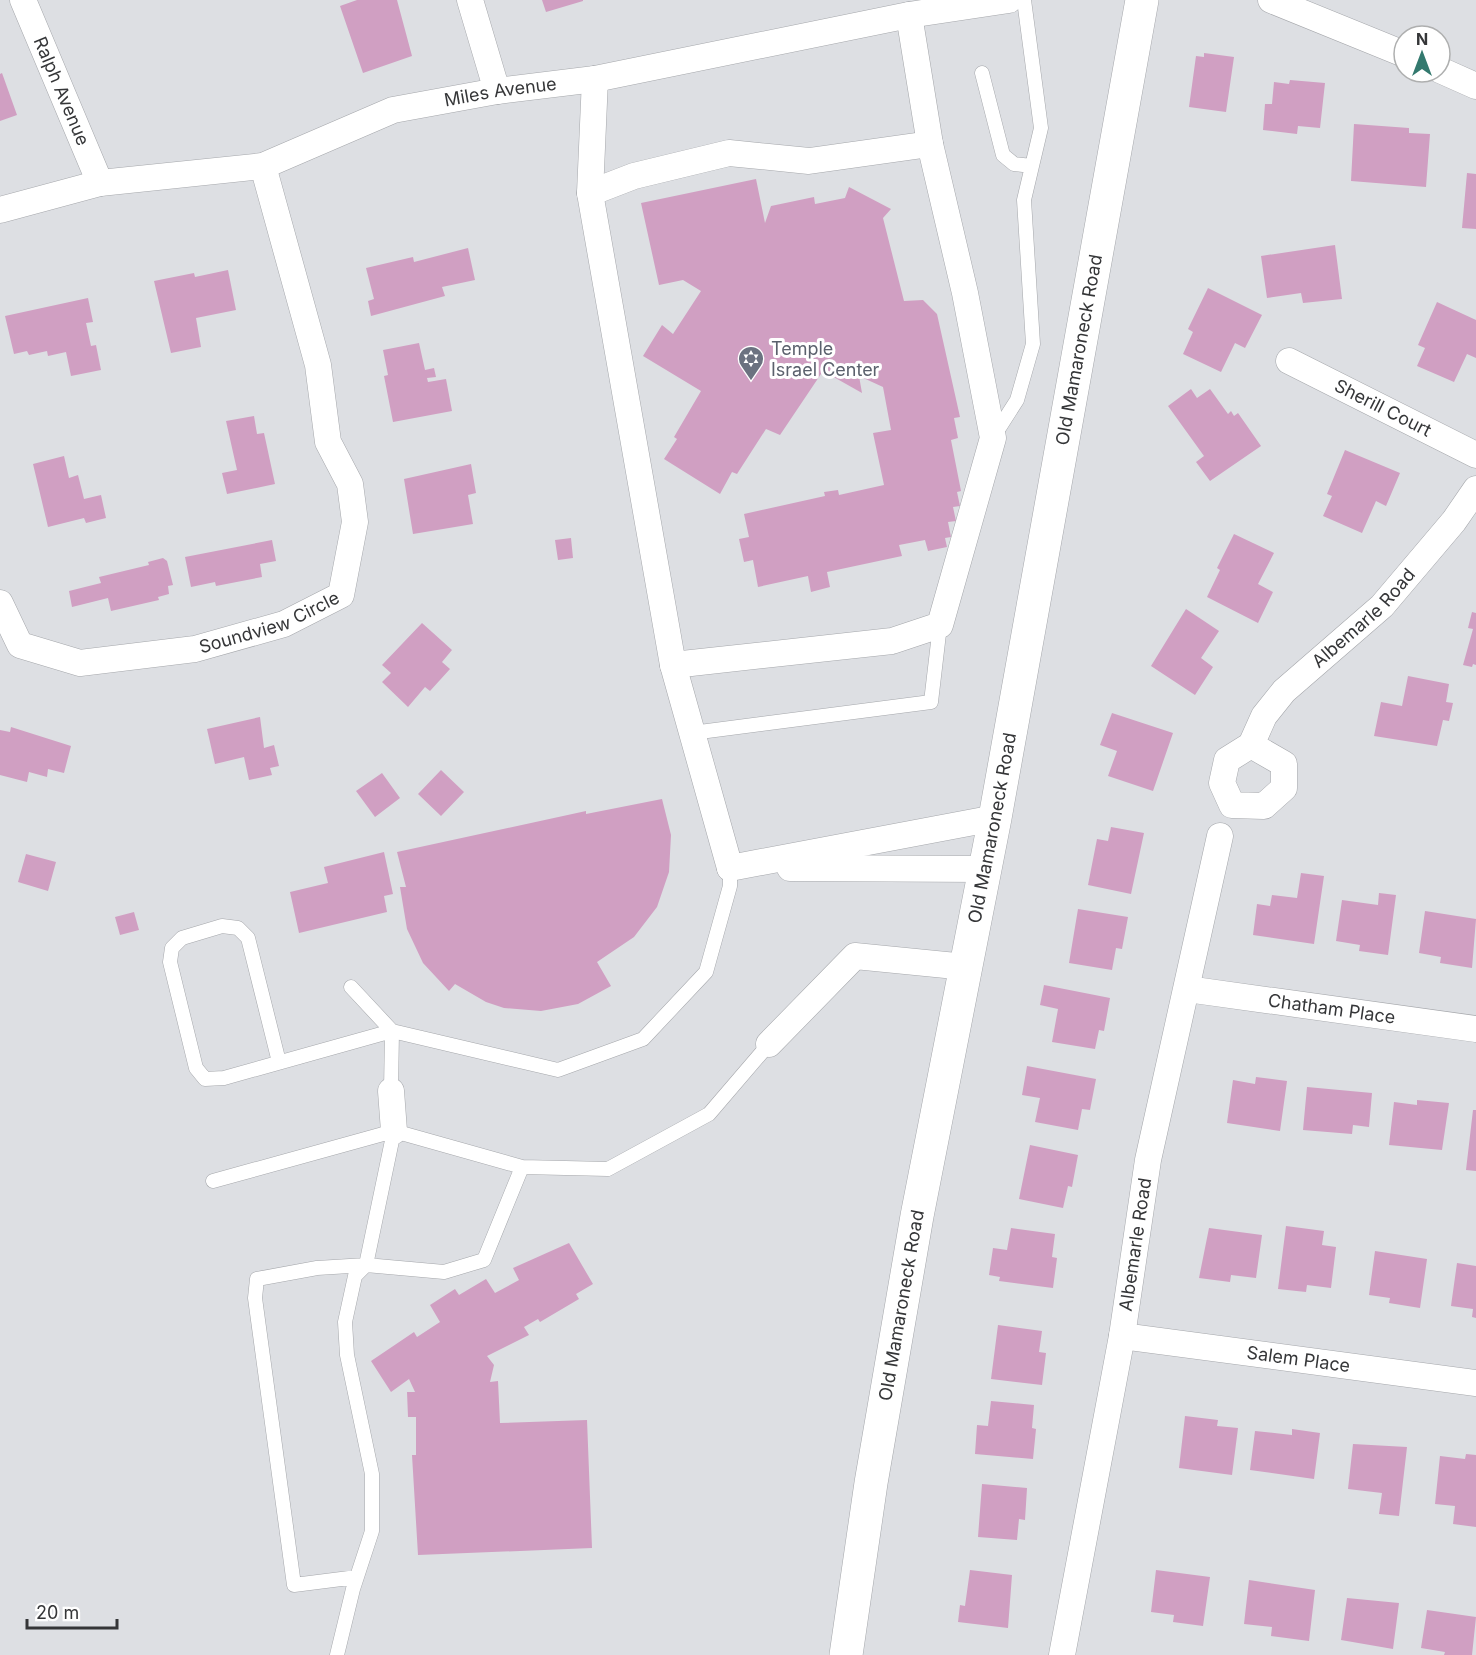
<svg xmlns="http://www.w3.org/2000/svg" width="1476" height="1655" font-family="Inter,sans-serif">
	<style>
		.building { fill: #d09fc2 }
		.lines { fill: none; stroke-linecap: round; stroke-linejoin: round }
		.service-casing { stroke: #a5a7ab; stroke-width: 15 }
		.minor-casing { stroke: #a5a7ab; stroke-width: 27 }
		.secondary-casing { stroke: #a5a7ab; stroke-width: 34 }
		.service { stroke: #fff; stroke-width: 14 }
		.minor { stroke: #fff; stroke-width: 26 }
		.secondary { stroke: #fff; stroke-width: 33 }
		.labels { text-anchor: middle; stroke-width: 6; stroke-linejoin: round; paint-order: stroke }
		.street-label { font-size: 18px; fill: #353638; stroke: #fff }
		.worship-label { font-size: 18px; fill: #5b616d; stroke: #fff; text-anchor: start }
	</style>
	<rect width="100%" height="100%" fill="#dddfe3"/>
	<!-- building -->
	<path class="building" d="M357 0H397L412 56 363 73 340 6Z
		M542 0H583V1L546 12Z
		M1204 53 1234 57 1226 112 1189 107 1196 56 1204 57Z
		M2 73 17 115 0 121V74Z
		M1290 80 1325 83 1320 128 1298 126 1297 134 1263 130 1265 104H1272L1274 82 1289 84Z
		M1354 124 1409 128V133L1430 134 1426 187 1351 181Z
		M1467 173 1476 174V229L1462 228Z
		M756 179 765 223 771 206 814 197 815 204 845 198 849 187 891 209 883 218 904 301 923 300 937 314 960 417 954 418 958 438 951 440 961 491 957 492 960 506 953 507 956 521 948 522 951 537 945 538 947 547 928 551 925 540 899 545 902 556 827 572 830 587 811 592 808 576 758 587 753 560 744 562 739 539 749 537 744 514 825 496 824 492 838 490 839 495 884 485 873 433 891 430 883 387 859 376 862 393 823 371 780 435 766 429 737 474 732 472 720 494 664 459 677 439 674 437 701 391 643 356 662 325 673 334 701 291 683 280 659 285 641 203Z
		M1335 245 1342 299 1303 303 1301 293 1267 298 1261 256Z
		M468 248 475 280 442 287 445 296 371 316 368 301 374 299 366 268 413 257 414 262Z
		M228 270 236 310 196 318 201 347 171 353 154 281 194 273 195 277Z
		M1208 288 1262 315 1245 348 1235 343 1221 372 1183 354 1193 332 1188 329Z
		M88 298 93 322 86 323 91 346 96 345 101 370 71 376 66 352 48 356 47 351 29 355 27 351 14 354 5 316Z
		M1437 302 1476 320V358L1467 354 1454 382 1417 366 1425 348 1418 345Z
		M419 343 425 370 434 368 436 377 427 378 428 382 446 379 452 411 393 422 384 376 388 375 383 350Z
		M1191 389 1197 398 1210 389 1228 414 1231 411 1234 416 1238 413 1261 446 1210 481 1196 462 1204 456 1168 406Z
		M254 416 257 434 264 433 275 484 227 494 222 473 237 470 226 421Z
		M1345 450 1400 473 1386 506 1376 501 1362 533 1323 516 1332 496 1327 494Z
		M64 456 69 478 78 475 84 499 101 495 106 518 86 523 84 518 48 527 33 464Z
		M471 464 476 493 468 495 473 524 413 534 404 479Z
		M1234 534 1274 553 1258 584 1273 592 1258 623 1207 597 1220 570 1217 568Z
		M571 538 573 558 558 560 555 540Z
		M272 540 276 561 260 564 262 577 216 586 215 582 191 587 185 557Z
		M163 558 167 561 173 585 168 586 169 594 158 597 159 600 111 611 108 598 72 607 69 591 101 583 99 577 149 565 148 562Z
		M1186 609 1219 631 1201 658 1213 667 1195 695 1151 666Z
		M1472 612 1476 613V665L1473 664 1472 667 1463 665 1473 629 1468 628Z
		M422 623 452 650 442 662 450 669 430 691 425 687 408 707 382 682 391 673 382 665Z
		M1408 676 1449 684 1446 702 1453 703 1449 721 1443 720 1437 746 1374 736 1381 702 1402 706Z
		M1112 713 1173 733 1153 791 1108 776 1117 751 1100 745Z
		M260 717 264 748 274 745 279 766 270 768 272 775 249 780 244 757 215 764 207 729Z
		M11 727 71 746 64 773 48 769 47 777 29 772 27 782 0 775V730L10 732Z
		M441 770 464 792 441 816 418 794Z
		M382 773 400 798 375 817 356 791Z
		M662 799 671 835 669 872 657 907 634 937 597 962 611 986 578 1004 541 1011 504 1008 486 1002 455 984 449 991 423 963 407 929 400 887H406L397 852 586 811V814Z
		M1111 827 1144 833 1131 894 1088 885 1097 839 1108 841Z
		M384 852 393 894 384 896 387 912 299 933 290 892 328 883 324 867Z
		M26 854 56 862 48 891 18 882Z
		M1301 873 1324 876 1314 944 1253 935 1257 904 1270 906 1272 895 1297 898Z
		M1379 893 1396 895 1388 955 1359 951 1360 945 1336 941 1342 900 1378 905Z
		M1078 909 1128 917 1122 949 1116 948 1112 970 1069 963Z
		M1425 911 1476 919 1472 968 1440 963 1441 957 1419 953Z
		M134 912 139 930 120 935 115 917Z
		M1044 985 1110 998 1104 1031 1099 1030 1095 1049 1052 1042 1058 1009 1040 1005Z
		M1027 1066 1096 1079 1090 1110 1082 1109 1078 1130 1035 1122 1040 1098 1022 1095Z
		M1256 1077 1287 1081 1280 1131 1227 1123 1233 1080 1255 1084Z
		M1307 1087 1372 1093 1369 1127 1353 1125 1352 1134 1303 1130Z
		M1417 1100 1449 1103 1442 1150 1389 1145 1394 1102 1417 1105Z
		M1473 1110H1476V1171L1466 1170Z
		M1030 1145 1078 1155 1072 1187 1068 1186 1063 1208 1019 1199Z
		M1286 1226 1324 1231 1322 1245 1336 1247 1331 1288 1307 1285 1306 1292 1278 1289Z
		M1011 1228 1055 1234 1052 1257 1057 1258 1053 1288 999 1281 1000 1277 989 1275 993 1248 1007 1250Z
		M1209 1228 1262 1235 1256 1278 1231 1275 1230 1282 1199 1278Z
		M569 1243 593 1284 576 1294 579 1299 540 1322 538 1319 524 1327 529 1335 487 1356 494 1365 490 1382 498 1381 500 1423 587 1420 592 1548 418 1555 412 1455H416V1417H408L407 1392H415L409 1379 391 1392 371 1361 414 1332 417 1337 440 1322 430 1305 455 1289 459 1295 486 1279 495 1293 519 1280 513 1268Z
		M1375 1251 1427 1259 1420 1308 1389 1303 1390 1298 1369 1295Z
		M1457 1263 1476 1266V1318L1472 1317 1473 1309 1451 1306Z
		M998 1325 1042 1331 1039 1352 1046 1353 1042 1385 991 1379Z
		M991 1401 1034 1405 1032 1428 1036 1429 1033 1459 975 1454 977 1425 988 1426Z
		M1185 1416 1218 1420 1217 1426 1238 1428 1232 1475 1179 1468Z
		M1292 1429 1320 1433 1314 1479 1250 1470 1255 1431 1292 1435Z
		M1353 1444 1407 1447 1399 1516 1379 1514 1382 1493 1348 1489Z
		M1466 1454 1476 1455V1527L1453 1524 1455 1506 1435 1504 1440 1456 1465 1459Z
		M982 1484 1027 1488 1025 1520 1019 1519 1017 1540 978 1537Z
		M970 1570 1012 1575 1008 1628 958 1622 960 1605 965 1606Z
		M1156 1570 1210 1577 1203 1626 1173 1622 1174 1615 1151 1612Z
		M1249 1580 1315 1590 1309 1641 1271 1636 1272 1627 1244 1624Z
		M1347 1598 1399 1603 1393 1649 1341 1640Z
		M1427 1610 1476 1617 1472 1655H1444L1445 1652 1421 1648Z"/>
	<g class="lines">
		<defs>
			<path id="service" d="M982 73 1003 155 1014 164 1032 166
				M994 436 1017 400 1033 344 1024 200 1041 128 1024 0
				M692 733 931 702 940 625
				M279 1062 248 938 238 928 222 926 182 938 172 948 170 962 196 1068 205 1079 224 1078 392 1031 351 987
				M391 1091 392 1031 558 1070 643 1039 706 972 730 886V868
				M213 1181 394 1131 522 1167 608 1169 709 1114 769 1044
				M357 1577 294 1585 255 1298 257 1279 317 1268 366 1265 444 1272 484 1260 522 1167
				M337 1655 353 1589 372 1531V1474L347 1355 345 1322 355 1276 366 1265 394 1131"/>
			<g id="minor">
				<path id="s1" d="M23 0 100 183"/>
				<path d="M470 0 497 91"/>
				<path d="M1271 0 1404 54"/>
				<path d="M1440 70 1476 86"/>
				<path d="M595 79 590 193 673 665 892 641 940 625 993 438 965 293 930 144 909 15"/>
				<path d="M590 193 634 176 729 153 809 161 930 144"/>
				<path id="s2" d="M0 210 100 183 263 166 393 110 497 91 595 79 909 15 1009 0"/>
				<path id="s3" d="M1289 361 1476 455"/>
				<path id="s4" d="M0 603 20 645 80 663 195 649 284 624 341 595 355 522 350 484 328 442 318 365 263 166"/>
				<path d="M673 665 730 868"/>
				<path id="s5" d="M1251 745 1284 764V788L1264 806 1232 805 1222 783 1227 760 1251 745 1264 716 1284 691 1382 606 1454 521 1476 489"/>
				<path d="M730 868 995 818"/>
				<path d="M790 868 985 869"/>
				<path id="s6" d="M1187 989 1476 1029"/>
				<path d="M769 1044 855 956 966 967"/>
				<path d="M391 1091 394 1131"/>
				<path id="s7" d="M1122 1336 1476 1383"/>
				<path id="s8" d="M1062 1655 1122 1336 1148 1160 1220 836"/>
			</g>
			<g id="secondary">
				<path id="s9" d="M846 1655 871 1483 917 1216 995 818 1142 0"/>
			</g>
		</defs>
		<!-- service casing -->
		<use href="#service" class="service-casing"/>
		<!-- minor casing -->
		<use href="#minor" class="minor-casing"/>
		<!-- secondary casing -->
		<use href="#secondary" class="secondary-casing"/>
		<!-- service -->
		<use href="#service" class="service"/>
		<!-- minor -->
		<use href="#minor" class="minor"/>
		<!-- secondary -->
		<use href="#secondary" class="secondary"/>
	</g>
	<!-- icons -->
	<defs>
		<symbol id="synagogue-pin" viewBox="-11 -11 22 30"><path d="M0 17L-7.5 6A9.5 9.5 0 1 1 7.5 6Z" fill="#6b7280" stroke="#fff"/><path d="M0-6.5L5.6 3.2H-5.6ZM0 6.5L5.6-3.2H-5.6Z" fill="#fff"/></symbol>
	</defs>
	<g fill-rule="evenodd">
		<use href="#synagogue-pin" x="736" y="344" width="30" height="40"/>
	</g>
	<g class="labels">
		<!-- street labels -->
		<g class="street-label">
			<text dy="6" stroke="none"><textPath href="#s1" startOffset="99">Ralph Avenue</textPath></text>
			<text dy="6" stroke="none"><textPath href="#s2" startOffset="518">Miles Avenue</textPath></text>
			<text dy="6" stroke="none"><textPath href="#s9" startOffset="1326">Old Mamaroneck Road</textPath></text>
			<text dy="6" stroke="none"><textPath href="#s3" startOffset="105">Sherill Court</textPath></text>
			<text dy="6" stroke="none"><textPath href="#s5" startOffset="369">Albemarle Road</textPath></text>
			<text dy="6" stroke="none"><textPath href="#s4" startOffset="304">Soundview Circle</textPath></text>
			<text dy="6" stroke="none"><textPath href="#s9" startOffset="840">Old Mamaroneck Road</textPath></text>
			<text dy="6" stroke="none"><textPath href="#s6" startOffset="146">Chatham Place</textPath></text>
			<text dy="6" stroke="none"><textPath href="#s8" startOffset="417">Albemarle Road</textPath></text>
			<text dy="6" stroke="none"><textPath href="#s9" startOffset="354">Old Mamaroneck Road</textPath></text>
			<text dy="6" stroke="none"><textPath href="#s7" startOffset="178">Salem Place</textPath></text>
		</g>
		<!-- worship labels -->
		<g class="worship-label">
			<text x="771" y="355">Temple<tspan x="771" dy="21">Israel Center</tspan></text>
		</g>
	</g>
	<!-- north arrow -->
	<g transform="translate(1422 54)"><circle r="28" fill="#ffffff" stroke="#aeafaf" stroke-width="1.5"/>
	<path d="M0-4.5L10 22L0 15L-10 22Z" fill="#33796e"/>
	<text y="-9" font-size="16" font-weight="bold" text-anchor="middle" fill="#353638">N</text>
	</g>
	<!-- scale -->
	<path d="M27 1619v9h90v-9" fill="none" stroke="#353638" stroke-width="3"/>
	<text x="36" y="1619" font-size="18" fill="#353638" stroke="#ffffff" stroke-width="4.5" paint-order="stroke">20 m</text>
</svg>
